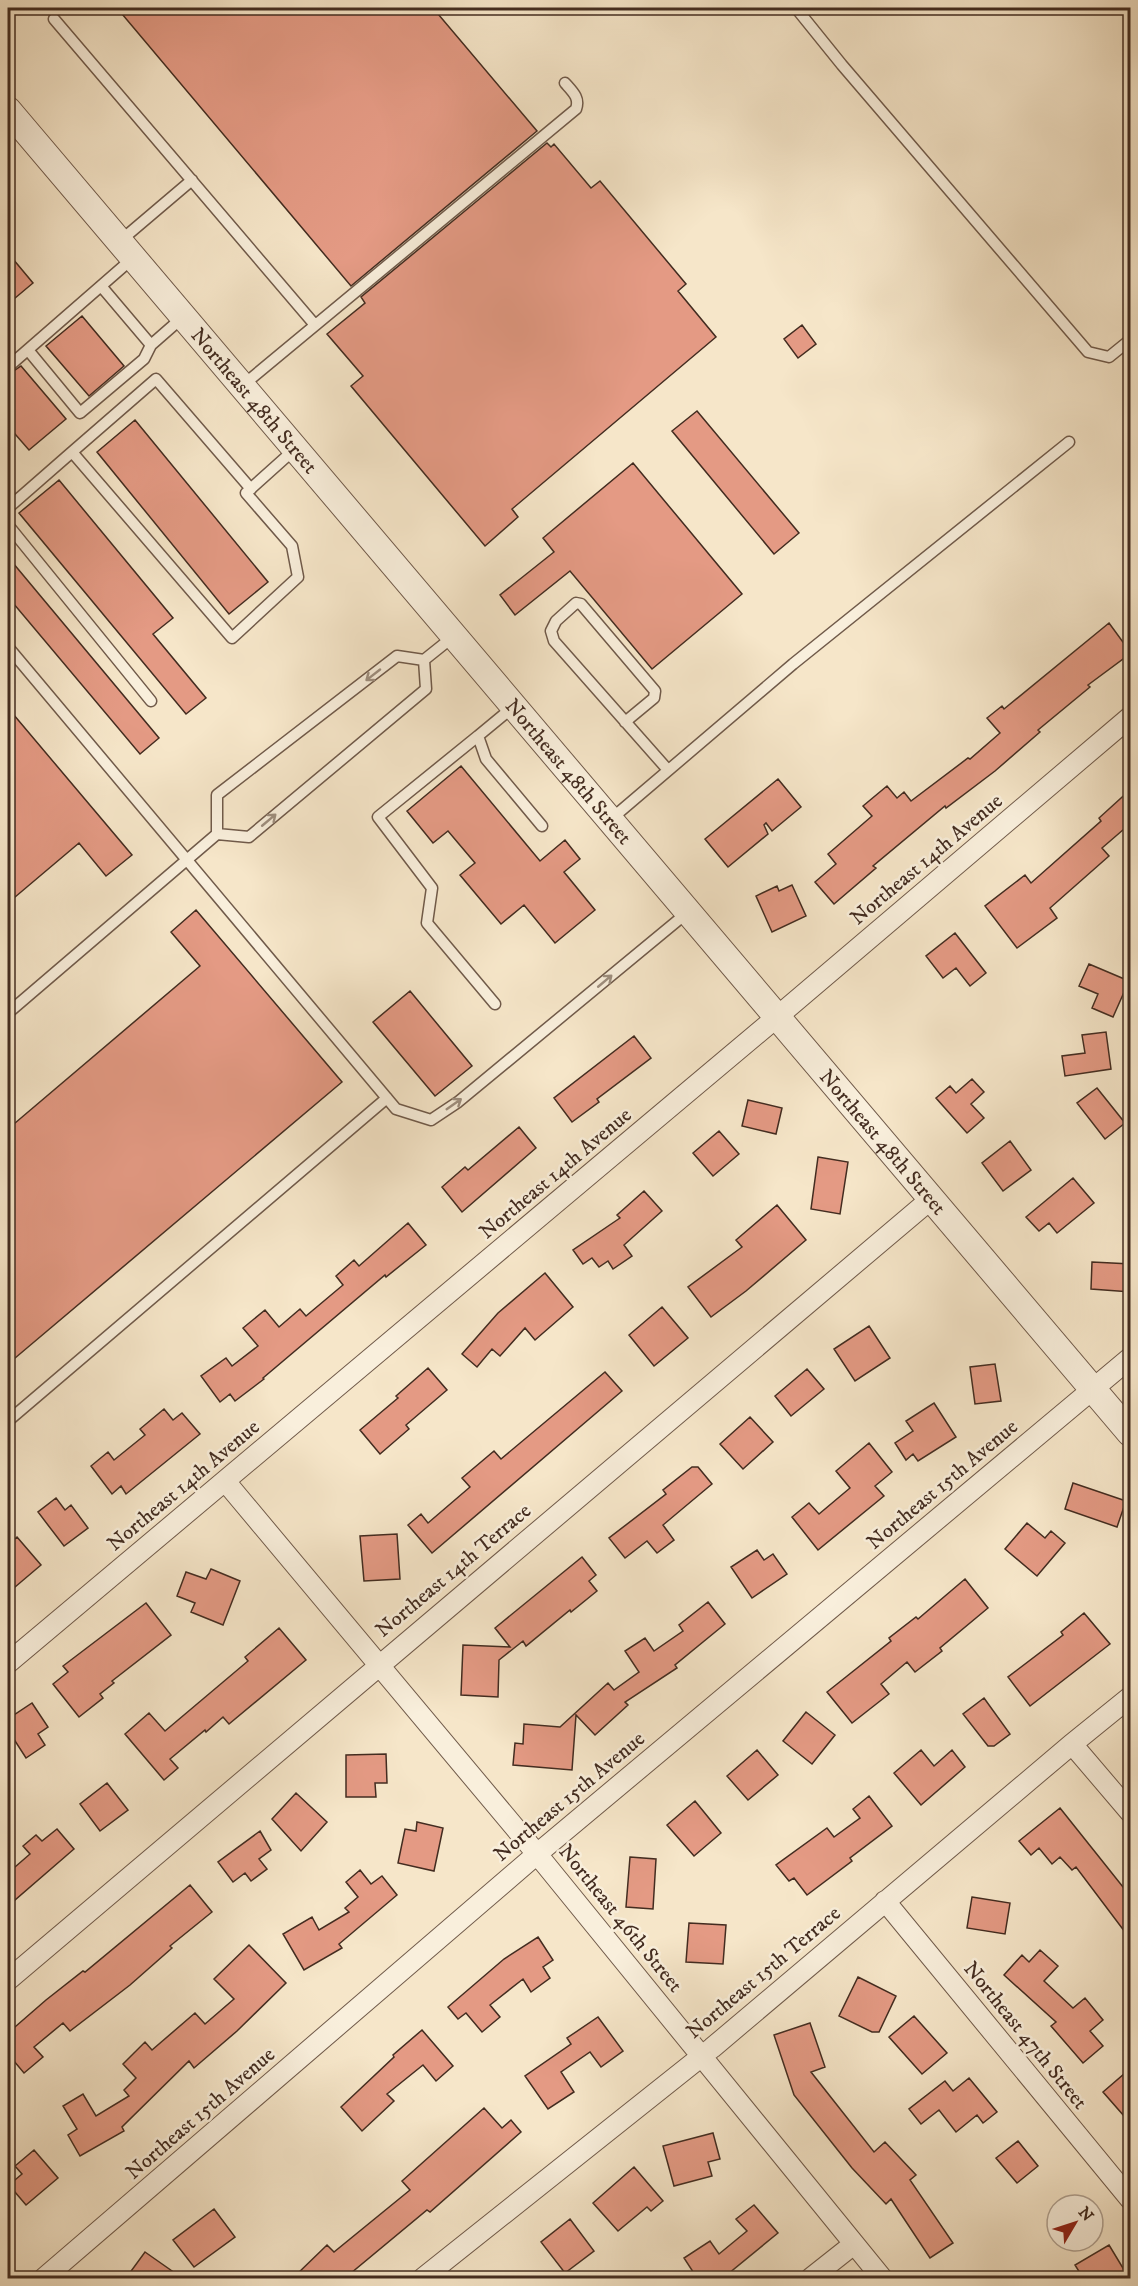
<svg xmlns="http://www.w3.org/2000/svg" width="1138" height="2286" font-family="'IM FELL DW Pica',serif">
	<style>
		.building { fill: #e49a84; stroke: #432c20; stroke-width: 1.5 }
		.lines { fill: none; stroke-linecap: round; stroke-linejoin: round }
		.service-casing { stroke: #705a4a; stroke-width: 13 }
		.minor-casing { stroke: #705a4a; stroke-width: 22 }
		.tertiary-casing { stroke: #705a4a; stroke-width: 28 }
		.service { stroke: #f9efdc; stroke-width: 10 }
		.minor { stroke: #f9efdc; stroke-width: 20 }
		.tertiary { stroke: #f9efdc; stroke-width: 26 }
		.oneway { stroke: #9e8e7e }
		.labels { text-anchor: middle; stroke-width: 5; stroke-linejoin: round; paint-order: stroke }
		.street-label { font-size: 21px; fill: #432c20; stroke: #f9efdc }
	</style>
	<rect width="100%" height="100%" fill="#f6e6c9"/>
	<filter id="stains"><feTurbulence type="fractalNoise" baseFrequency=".00333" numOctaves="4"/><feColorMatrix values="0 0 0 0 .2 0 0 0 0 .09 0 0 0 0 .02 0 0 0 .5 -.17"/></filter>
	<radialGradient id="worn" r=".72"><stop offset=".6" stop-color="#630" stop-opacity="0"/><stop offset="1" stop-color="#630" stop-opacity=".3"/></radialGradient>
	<!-- building -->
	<path class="building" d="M117 8H433L537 131 351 286Z
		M547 143 551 147 554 144 591 188 600 181 686 284 678 291 716 337 512 509 518 517 485 546 351 386 363 376 327 334 365 303 361 297Z
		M8 253 33 283 8 304Z
		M82 316 124 366 89 396 46 346Z
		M802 325 816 344 798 358 784 339Z
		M21 366 66 419 29 450 8 426V375Z
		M697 411 799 533 774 554 672 431Z
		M135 420 268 582 229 614 97 452Z
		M633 463 742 594 652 669 570 571 515 615 500 595 554 552 543 538Z
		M59 480 173 618 153 634 206 698 186 714 19 513Z
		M8 557 159 738 140 754 8 597Z
		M1109 623 1131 653 1088 685 1090 687 1038 730 1040 732 995 771 946 808 945 806 873 866 876 868 834 904 815 882 836 864 828 854 872 816 863 806 887 786 897 798 904 792 911 801 968 758 970 759 1000 733 987 718 1002 706 1004 709Z
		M8 708 132 855 106 876 79 843 8 903Z
		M461 766 540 861 565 840 580 859 564 872 595 910 555 943 524 905 501 924 460 875 475 863 448 831 433 843 407 811Z
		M778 779 801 807 772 831 766 823 764 825 768 834 728 867 705 839Z
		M1131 789V823L1102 848 1109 856 1050 908 1057 918 1017 948 985 906 1025 875 1031 883 1101 821 1099 818Z
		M792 885 806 916 772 932 756 896 777 886 779 891Z
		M196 910 342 1082 8 1364V1129L200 966 171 932Z
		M955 933 986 973 970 986 956 968 943 978 926 956Z
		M1089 964 1129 981 1113 1017 1092 1008 1098 994 1079 986Z
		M410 991 472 1066 435 1096 373 1022Z
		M1106 1032 1111 1069 1065 1076 1062 1056 1085 1053 1082 1035Z
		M634 1036 651 1058 597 1099 599 1102 572 1122 554 1098Z
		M972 1079 984 1092 971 1104 984 1118 967 1133 936 1098 950 1086 956 1093Z
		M1097 1088 1125 1123 1105 1139 1077 1103Z
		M748 1100 782 1108 776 1134 742 1126Z
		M519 1127 536 1148 462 1212 442 1187 465 1167 468 1170Z
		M719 1131 739 1154 713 1176 693 1153Z
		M1010 1141 1031 1170 1003 1191 982 1163Z
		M818 1157 848 1162 840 1214 811 1209Z
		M1073 1178 1094 1203 1057 1233 1049 1223 1039 1231 1026 1217Z
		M644 1191 662 1211 624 1245 632 1256 613 1269 608 1261 599 1267 592 1258 583 1264 573 1250 620 1218 617 1215Z
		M777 1205 806 1240 746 1291 711 1317 688 1287 742 1247 736 1240Z
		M408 1223 426 1245 386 1277 385 1275 263 1378 264 1379 235 1401 230 1394 220 1402 201 1376 226 1358 232 1366 258 1346 243 1328 265 1310 279 1327 300 1309 306 1316 343 1285 336 1276 354 1260 359 1266Z
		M1092 1262 1131 1264V1292L1091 1289Z
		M545 1273 573 1307 535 1340 525 1328 500 1356 492 1349 477 1367 462 1354 498 1313Z
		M662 1307 688 1338 654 1366 629 1335Z
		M869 1326 890 1358 855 1381 834 1349Z
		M995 1364 1001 1401 975 1404 970 1367Z
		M428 1368 447 1390 406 1425 409 1429 380 1454 360 1430 398 1398 396 1396Z
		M807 1369 824 1389 791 1416 775 1396Z
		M605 1372 622 1391 432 1553 408 1525 421 1514 428 1523 470 1487 462 1478 494 1451 501 1459Z
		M934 1403 956 1437 918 1461 913 1454 906 1460 895 1443 913 1431 906 1421Z
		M164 1409 173 1420 182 1413 200 1434 126 1494 121 1486 112 1494 91 1466 108 1452 114 1460 145 1435 140 1429Z
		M750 1417 773 1442 743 1469 720 1444Z
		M869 1443 892 1472 875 1486 884 1496 818 1550 792 1517 809 1503 819 1514 850 1488 836 1471Z
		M692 1467H698L712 1484 663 1525 674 1540 657 1553 647 1541 625 1558 609 1538 666 1494 663 1490Z
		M1073 1483 1126 1501 1117 1527 1065 1509Z
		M56 1498 65 1510 71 1505 88 1528 64 1546 38 1512Z
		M1027 1523 1045 1538 1051 1531 1065 1543 1037 1576 1005 1549Z
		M397 1534 400 1579 364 1581 360 1536Z
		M17 1537 41 1565 8 1593V1545Z
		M757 1550 764 1560 773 1554 787 1574 752 1598 731 1567Z
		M582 1557 596 1575 589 1581 597 1591 571 1612 570 1610 526 1646 523 1641 499 1660 498 1697 461 1695 463 1645 510 1647 495 1628Z
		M211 1569 240 1581 223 1625 191 1612 195 1603 177 1596 186 1572 206 1579Z
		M965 1579 988 1608 940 1648 942 1651 915 1672 907 1662 881 1684 889 1694 852 1723 827 1692 891 1641 889 1638 916 1617 918 1619Z
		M708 1602 725 1624 675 1665 677 1668 625 1702 628 1705 595 1735 576 1715 572 1770 513 1765 515 1743 523 1744 524 1724 560 1727 608 1683 614 1690 639 1672 625 1651 645 1638 654 1651 683 1631 679 1625Z
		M146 1603 171 1635 112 1681 114 1683 100 1694 103 1698 79 1717 53 1684 68 1672 63 1666Z
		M1084 1613 1110 1644 1030 1706 1008 1677 1063 1635 1061 1632Z
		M279 1628 306 1660 229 1724 223 1717 206 1732 205 1730 170 1759 178 1768 164 1780 125 1734 149 1713 165 1731 248 1661 245 1657Z
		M984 1698 1010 1734 994 1746H988L963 1714Z
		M32 1703 48 1727 38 1734 45 1745 26 1758 8 1730V1719Z
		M806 1712 835 1735 812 1764 783 1741Z
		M757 1750 778 1775 748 1800 727 1776Z
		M921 1750 934 1766 952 1750 965 1767 921 1805 894 1773Z
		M386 1754 387 1783H375L376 1797H346V1755Z
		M107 1783 128 1810 100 1831 80 1804Z
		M296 1793 327 1822 301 1851 272 1819Z
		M869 1796 892 1826 850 1858 852 1861 807 1895 794 1878 789 1881 776 1865 827 1828 834 1837 860 1818 853 1809Z
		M695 1801 721 1833 694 1856 667 1825Z
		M1060 1808 1131 1897V1940L1076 1867 1072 1870 1060 1857 1052 1864 1039 1848 1031 1855 1019 1841Z
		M417 1822 443 1828 434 1871 398 1863 405 1829 416 1831Z
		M57 1829 74 1849 8 1906V1873L30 1854 23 1846 36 1835 42 1841Z
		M260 1831 271 1850 259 1859 267 1869 251 1881 245 1873 233 1882 218 1862Z
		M630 1857 656 1859 653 1909 626 1907Z
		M360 1870 371 1884 382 1876 397 1895 339 1944 342 1948 304 1970 283 1934 312 1917 319 1930 349 1912 345 1908 358 1897 346 1882Z
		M190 1885 212 1912 170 1946 172 1948 130 1985 70 2031 63 2023 34 2047 43 2057 24 2073 8 2054V2033L46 2000 83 1971 85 1972Z
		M972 1897 1010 1903 1005 1934 967 1928Z
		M689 1923 726 1925 723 1964 686 1962Z
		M538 1937 553 1960 543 1967 550 1978 531 1992 523 1979 490 2005 500 2017 482 2032 466 2013 458 2019 448 2007 504 1959Z
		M249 1945 286 1983 237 2031 194 2068 189 2061 122 2127 124 2131 80 2156 68 2135 77 2129 63 2106 83 2094 96 2116 129 2096 124 2090 136 2078 123 2064 145 2042 152 2050 195 2013 205 2024 234 1999 214 1979Z
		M1040 1950 1058 1966 1044 1981 1073 2008 1085 1998 1103 2020 1090 2031 1103 2046 1083 2063 1051 2026 1056 2022 1004 1975 1022 1955 1029 1962Z
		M858 1977 896 1996 879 2032H872L839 2016Z
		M914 2016 947 2053 922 2074 889 2037Z
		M598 2017 623 2051 601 2067 590 2052 561 2072 574 2092 548 2109 525 2076 571 2044 567 2038Z
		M810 2023 825 2067 811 2072 874 2152 885 2142 916 2175 910 2180 953 2243 930 2258 891 2199 886 2204 852 2168 794 2095 774 2035Z
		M422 2030 453 2066 436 2081 423 2065 387 2094 394 2101 362 2131 341 2107 394 2057 393 2055Z
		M1131 2068V2124L1103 2092Z
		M969 2078 997 2112 983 2123 977 2115 956 2132 939 2110 921 2124 909 2109 945 2081 953 2091Z
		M484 2108 502 2128 511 2120 521 2132 430 2212 427 2210 345 2278H293L327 2245 334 2252 410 2190 402 2181Z
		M713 2133 720 2159 708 2162 712 2176 674 2186 663 2146Z
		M1018 2141 1038 2166 1017 2183 996 2158Z
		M34 2150 58 2178 26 2205 9 2185 22 2174 15 2166Z
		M634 2167 663 2201 651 2211 647 2207 618 2231 593 2203Z
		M754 2205 778 2233 723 2278H697L684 2258 710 2241 719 2254 747 2231 736 2219Z
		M214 2209 235 2237 194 2267 173 2240Z
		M570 2219 594 2251 565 2273 541 2242Z
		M1109 2245 1129 2278H1083L1075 2265Z
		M145 2252 182 2278H126Z"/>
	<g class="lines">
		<defs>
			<path id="service" d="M796 8 842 65 1088 352 1109 357 1130 340
				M54 19 315 325
				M119 242 192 180
				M101 286 151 345 183 317
				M28 350 80 413 144 359 151 345
				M8 367 133 258
				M242 386 576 109C580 98 573 92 565 83
				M72 452 156 379 251 489
				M8 508 72 452 232 638 298 577 292 546 246 493 295 449
				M8 525 151 701
				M8 647 396 1109 431 1120 458 1102 688 912
				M513 707 478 736 486 759 542 826
				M625 722 654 698 655 691 581 604 576 603 556 621 551 631 554 641 668 770
				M478 736 378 817 432 888 427 923 495 1004
				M610 820 793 664 1069 442
				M217 834V795L397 656 424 660 454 636
				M8 1013 217 834 249 837 426 689 424 660
				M8 1421 387 1098"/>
			<path id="minor" d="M225 1481 537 1854 882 2278
				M8 1663 777 1017 1130 717
				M1072 1744 1130 1812
				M885 1901 1130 2199
				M8 1980 931 1199
				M44 2278 537 1854 1130 1358
				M423 2278 712 2048 1072 1744 1130 1697
				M811 2278 854 2244"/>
			<g id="tertiary">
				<path id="s1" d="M8 110 1130 1433"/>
			</g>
		</defs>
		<!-- service casing -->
		<use href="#service" class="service-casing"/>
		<!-- minor casing -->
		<use href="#minor" class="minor-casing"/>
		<!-- tertiary casing -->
		<use href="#tertiary" class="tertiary-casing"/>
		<!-- service -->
		<use href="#service" class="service"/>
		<!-- minor -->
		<use href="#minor" class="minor"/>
		<!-- tertiary -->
		<use href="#tertiary" class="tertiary"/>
	</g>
	<!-- one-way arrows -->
	<defs><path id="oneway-shaft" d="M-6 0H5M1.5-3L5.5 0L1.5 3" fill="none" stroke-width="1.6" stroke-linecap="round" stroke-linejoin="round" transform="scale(1.5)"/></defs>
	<g class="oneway">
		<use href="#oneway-shaft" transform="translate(373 675) rotate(142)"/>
		<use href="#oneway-shaft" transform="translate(269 820) rotate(-40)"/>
		<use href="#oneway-shaft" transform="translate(605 981) rotate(-40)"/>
		<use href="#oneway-shaft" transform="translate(454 1104) rotate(-35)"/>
	</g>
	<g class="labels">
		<!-- street labels -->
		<g class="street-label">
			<text dy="7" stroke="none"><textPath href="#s1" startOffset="381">Northeast 48th Street</textPath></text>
			<text dy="7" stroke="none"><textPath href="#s1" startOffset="867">Northeast 48th Street</textPath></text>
			<text transform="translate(926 859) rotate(-40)" y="7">Northeast 14th Avenue</text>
			<text dy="7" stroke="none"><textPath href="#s1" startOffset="1353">Northeast 48th Street</textPath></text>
			<text transform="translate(555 1173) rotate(-40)" y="7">Northeast 14th Avenue</text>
			<text transform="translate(942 1484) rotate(-40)" y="7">Northeast 15th Avenue</text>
			<text transform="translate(183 1485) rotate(-40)" y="7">Northeast 14th Avenue</text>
			<text transform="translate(453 1570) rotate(-40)" y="7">Northeast 14th Terrace</text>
			<text transform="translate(569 1796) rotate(-40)" y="7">Northeast 15th Avenue</text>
			<text transform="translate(621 1918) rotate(51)" y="7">Northeast 46th Street</text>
			<text transform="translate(763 1972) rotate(-40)" y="7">Northeast 15th Terrace</text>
			<text transform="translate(1026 2035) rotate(51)" y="7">Northeast 47th Street</text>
			<text transform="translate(200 2113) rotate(-41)" y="7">Northeast 15th Avenue</text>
		</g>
	</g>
	<!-- margin -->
	<rect width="1138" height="2286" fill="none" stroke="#f6e6c9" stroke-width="30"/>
	<rect x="9" y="9" width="1120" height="2268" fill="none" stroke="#432c20" stroke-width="3"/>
	<rect x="15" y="15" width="1108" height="2256" fill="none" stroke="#432c20" stroke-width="1.5"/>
	<!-- north arrow -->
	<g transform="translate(1075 2223) rotate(51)"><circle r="28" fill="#f9efdc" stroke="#b0a191" stroke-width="1.5"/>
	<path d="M0-4.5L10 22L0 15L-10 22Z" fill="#8f2418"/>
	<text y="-9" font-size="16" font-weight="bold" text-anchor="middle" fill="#432c20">N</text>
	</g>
	<rect width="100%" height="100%" filter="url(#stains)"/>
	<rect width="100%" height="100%" fill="url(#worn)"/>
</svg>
